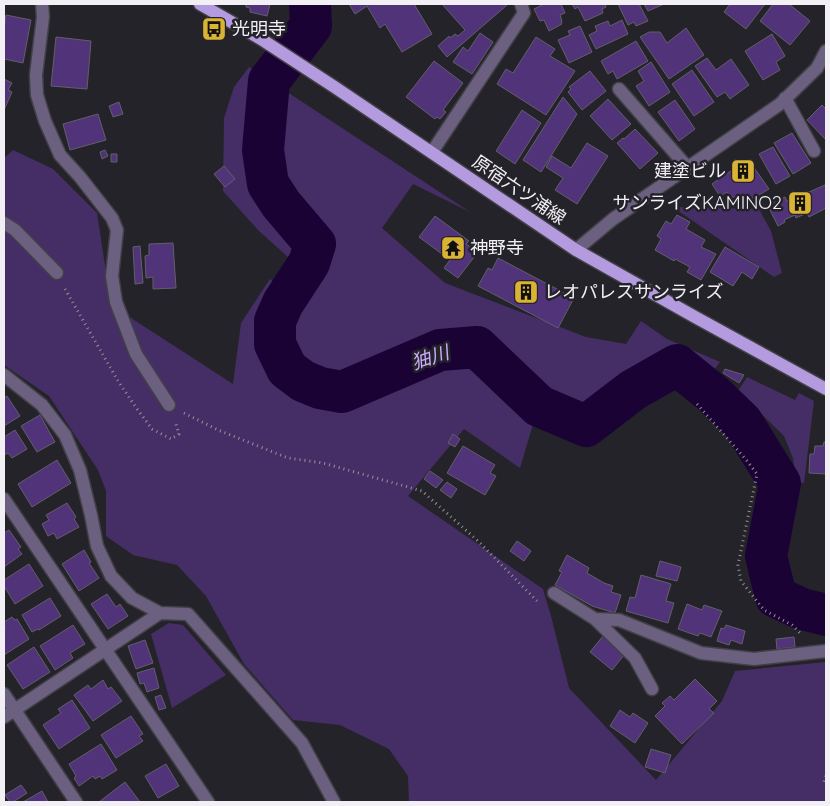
<svg xmlns="http://www.w3.org/2000/svg" width="830" height="806" font-family="Quicksand,'Noto Sans JP',sans-serif">
	<style>
		.green { fill: #452e65 }
		.lines { fill: none; stroke-linecap: round; stroke-linejoin: round }
		.river { stroke: #1b0235; stroke-width: 42 }
		.building { fill: #51337a; stroke: #625f68 }
		.minor-casing { stroke: #424046; stroke-width: 15 }
		.major-casing { stroke: #424046; stroke-width: 15 }
		.path { stroke: #949298; stroke-width: 3; stroke-dasharray: 1 4; stroke-linecap: butt }
		.minor { stroke: #6c6080; stroke-width: 12 }
		.major { stroke: #b49ade; stroke-width: 12 }
		.labels { text-anchor: middle; stroke-width: 5; stroke-linejoin: round; paint-order: stroke }
		.poi-label { font-size: 18px; fill: #f2f0f5; stroke: #25232a; text-anchor: start }
		.street-label { font-size: 18px; fill: #f2f0f5; stroke: #25232a }
		.water-label { font-size: 19px; font-style: italic; fill: #cbacfe; stroke: #25232a }
	</style>
	<rect width="100%" height="100%" fill="#25232a"/>
	<!-- green -->
	<path class="green" d="M249 67 470 212 413 184 382 228 445 283 586 337 626 344 641 321 667 339 720 362 712 373 673 357 626 382 586 418 542 399 478 341 440 344 367 373 340 386 318 383 294 370 281 343 282 321 288 304 308 275 259 231 223 191 224 118 234 87Z
		M13 150 53 169 97 213 111 305 233 384 241 323 270 279 282 288 268 318V352L278 373 305 393 346 399 441 362 475 360 503 384 536 414 520 468 464 429 408 496 543 589 551 616 569 688 656 780 722 701 735 671 826 662V802H409L408 776 389 749 340 725 293 720 244 664 206 596 177 565 133 555 106 536V491L98 470 49 396 4 365V158Z
		M679 207 759 209 771 231 782 273 774 277 677 210Z
		M747 377 795 400 799 393 814 401 804 483 796 482 793 458 784 436 738 391Z
		M169 623 183 625 226 675 172 708 151 634Z"/>
	<g class="lines">
		<!-- river -->
		<path class="river" d="M310 4 311 26 269 81 263 150 268 184 281 204 315 244 309 263 283 303 275 321V344L287 369 303 381 320 388 342 392 440 350 477 347 539 406 586 426 633 390 677 365 713 394 742 422 780 483 766 556 776 597 802 609 826 615"/>
	</g>
	<!-- building -->
	<path class="building" d="M246 4H270L267 16 250 12V8L246 7Z
		M349 4H414L432 34 402 52 385 24 380 28 367 6 355 14Z
		M442 4H506L507 5 447 57 438 46 449 36 450 38 455 34 458 36 465 30Z
		M544 4H561L565 13 560 15 562 21 561 22 562 24 549 31 544 20 540 21 534 9Z
		M572 4H605L606 7 602 9 603 13 585 21 578 7 575 9Z
		M618 4H639L648 21 636 26 634 22 628 25Z
		M644 4H664L648 11Z
		M730 4H765L746 29 724 12Z
		M773 4H789L810 21 790 45 760 21Z
		M6 15 31 20 23 63 4 59V29Z
		M622 20 628 34 596 49 589 35 597 31 595 26 608 21 610 26Z
		M580 26 592 52 569 63 558 40 570 35 568 31Z
		M686 28 704 55 669 79 640 37 649 32H660L667 43Z
		M480 33 493 42 472 74 453 62 463 47 468 51Z
		M772 34 785 56 776 62 780 70 763 80 745 51Z
		M56 37 91 41 87 89 51 86Z
		M536 37 555 49 550 56 575 71 546 115 497 84 506 69 513 73Z
		M636 41 648 61 617 79 613 71 608 74 601 61Z
		M707 58 716 70 731 59 749 85 730 99 725 92 717 97 695 66Z
		M434 61 463 83 443 110 446 112 440 119 437 117 435 119 406 97Z
		M651 62 670 92 649 106 636 86 644 81 638 71Z
		M692 70 714 102 694 116 672 84Z
		M590 71 606 91 582 110 568 92 571 89 569 87Z
		M4 79 12 83 8 90 12 92 4 110Z
		M563 97 577 114 541 172 523 160Z
		M608 99 631 124 612 140 590 116Z
		M675 100 695 129 679 141 658 112Z
		M119 102 123 114 113 117 109 106Z
		M822 105 826 109V140L807 120Z
		M522 110 541 123 515 164 496 151Z
		M98 114 106 140 70 150 63 124Z
		M635 129 658 153 640 169 617 143 623 138 624 139Z
		M792 133 811 163 793 174 774 143Z
		M587 143 608 156 577 204 555 190 563 178 546 167 552 156 571 168Z
		M773 147 790 176 776 184 759 154Z
		M105 150 108 156 102 159 100 152Z
		M111 154H117V162H111Z
		M748 159 769 189 754 198 731 197 727 192 720 196 712 184Z
		M224 166 235 179 225 187 214 174Z
		M825 185 826 187V208L809 217 807 213 796 218 795 215 784 220 785 222 778 226 768 206 785 197 787 201 806 191 807 193Z
		M677 215 690 222 686 229 705 240 701 247 716 254 701 280 687 272 690 267 675 259 674 261 655 250 661 239 657 236 666 221 671 224Z
		M435 216 469 241 466 244 478 252 458 278 444 268 450 260 419 237Z
		M173 243 176 288 153 289V277L146 278 145 256 149 255V244Z
		M140 246 143 283 135 284 133 247Z
		M725 247 759 267 752 279 742 272 733 286 710 272Z
		M498 258 574 298 558 328 478 286 488 268 492 270Z
		M725 369 744 375 739 383 723 373Z
		M7 396 20 416 4 426V398Z
		M40 415 55 442 37 452 21 426Z
		M15 430 27 449 12 458 8 453 4 455V437Z
		M453 434 460 439 455 447 448 443Z
		M824 442H826V474L809 473 810 454H814L815 446H823Z
		M463 446 495 465 490 473 496 476 485 495 447 473Z
		M57 460 71 483 32 507 18 484Z
		M430 471 443 480 436 488 424 479Z
		M447 482 457 489 451 498 440 490Z
		M67 503 76 517 74 519 79 527 57 539 54 533 48 536 42 524 49 520 46 515Z
		M9 530 21 547 18 549 22 554 4 567V533Z
		M517 541 531 551 524 561 510 551Z
		M84 550 91 562 89 563 99 578 79 591 62 564Z
		M567 555 589 568 587 573 604 583 613 586 611 592 621 595 615 613 592 606 555 585 562 572 559 571Z
		M660 561 681 567 677 581 656 576Z
		M29 564 43 586 15 604 4 586V580Z
		M641 575 671 584 666 601 674 603 668 623 626 611 630 597 635 598Z
		M107 594 116 607 120 604 128 616 108 629 91 604Z
		M50 598 61 616 39 630 38 629 32 632 22 615Z
		M687 604 702 610 704 605 722 611 711 637 700 633 698 636 678 629Z
		M12 617 15 620 17 619 29 639 4 655V629H5L4 622Z
		M73 625 85 644 70 653 73 658 55 670 40 646Z
		M726 625 745 631 742 644 731 640 729 645 717 641 721 628 724 629Z
		M603 636 625 654 612 670 590 652Z
		M794 637 795 647 777 649 776 639Z
		M145 640 153 663 136 669 128 646Z
		M34 647 50 672 23 689 7 665Z
		M154 668 159 688 147 692 144 683 140 684 137 673Z
		M695 679 717 701 709 709 714 713 682 744 655 716 665 706 662 703 670 696 674 700Z
		M103 680 108 689 111 687 122 701 93 721 74 695 88 685 91 689Z
		M161 695 166 708 159 710 155 697Z
		M72 700 90 728 59 749 43 725 61 713 58 709Z
		M620 710 630 717 633 713 648 723 635 743 610 726Z
		M131 716 143 734 139 736 143 741 116 758 101 735Z
		M101 744 117 770 102 779 100 776 95 779 93 776 79 786 74 778 76 776 69 764Z
		M651 749 671 755 665 773 645 767Z
		M166 764 179 786 158 798 145 776Z
		M125 782 140 802H99Z
		M21 785 27 793 13 802H10L5 795Z
		M42 791 48 802H23Z"/>
	<g class="lines">
		<defs>
			<path id="minor" d="M42 4 43 17 36 75 37 95 45 121 60 155 80 177 112 218 117 230 112 276 116 302 136 354 169 405
				M619 89 688 168
				M785 98 814 151
				M432 152 524 13 521 4
				M4 223 15 230 57 273
				M576 250 613 219 780 104 817 68 826 51
				M4 375 42 405 65 435 80 470 91 515 97 546 111 576 132 598 160 613 188 614 302 743 334 802
				M4 499 208 802
				M554 593 595 619 635 658 652 689
				M595 619 619 620 701 653 754 659 826 651
				M4 694 76 802
				M4 717 160 613"/>
			<path id="major" d="M200 4 261 39 336 88 576 250 695 317 826 389"/>
		</defs>
		<!-- minor casing -->
		<use href="#minor" class="minor-casing"/>
		<!-- major casing -->
		<use href="#major" class="major-casing"/>
		<!-- path -->
		<path class="path" d="M65 289 118 381 137 409 152 429 171 439 179 434 175 421
			M697 404 748 462 757 474 738 565 741 581 764 610 792 625 802 635
			M184 413 218 430 288 458 323 463 422 491 478 541 537 601
			M826 776 824 782 826 783"/>
		<!-- minor -->
		<use href="#minor" class="minor"/>
		<!-- major -->
		<use href="#major" class="major"/>
	</g>
	<!-- icons -->
	<defs>
		<symbol id="bus-square" viewBox="-11 -11 22 22"><rect x="-9" y="-9" width="18" height="18" rx="4" fill="#dab334" stroke="#25232a"/><path d="M-5-6H5V4H4V6H2V4H-2V6H-4V4H-5ZM-3.5-4V0h7V-4ZM-3.5 1.2v1.5H-2V1.2ZM2 1.2v1.5H3.5V1.2Z" fill="#111"/></symbol>
		<symbol id="building-square" viewBox="-11 -11 22 22"><rect x="-9" y="-9" width="18" height="18" rx="4" fill="#dab334" stroke="#25232a"/><path d="M-4-6H4V6H1V3H-1V6H-4ZM-2.5-4.3h1.7v1.8h-1.7ZM.8-4.3h1.7v1.8H.8ZM-2.5-1h1.7V.8h-1.7ZM.8-1h1.7V.8H.8Z" fill="#111"/></symbol>
		<symbol id="temple-square" viewBox="-11 -11 22 22"><rect x="-9" y="-9" width="18" height="18" rx="4" fill="#dab334" stroke="#25232a"/><path d="M0-6L5-2H3V0L6.5 2.5H4V6H1.5V3h-3V6H-4V2.5H-6.5L-3 0V-2H-5Z" fill="#111"/></symbol>
	</defs>
	<g fill-rule="evenodd">
		<use href="#bus-square" x="200" y="15" width="28" height="28"/>
		<use href="#building-square" x="729" y="157" width="28" height="28"/>
		<use href="#building-square" x="786" y="189" width="28" height="28"/>
		<use href="#temple-square" x="439" y="234" width="28" height="28"/>
		<use href="#building-square" x="512" y="278" width="28" height="28"/>
	</g>
	<g class="labels">
		<!-- poi labels -->
		<g class="poi-label">
			<text x="232" y="35">光明寺</text>
			<text x="726" y="177" text-anchor="end">建塗ビル</text>
			<text x="782" y="209" text-anchor="end">サンライズKAMINO2</text>
			<text x="470" y="254">神野寺</text>
			<text x="544" y="298">レオパレスサンライズ</text>
		</g>
		<!-- street labels -->
		<g class="street-label">
			<text transform="translate(519 190) rotate(34)" y="6">原宿六ツ浦線</text>
		</g>
		<!-- water labels -->
		<g class="water-label">
			<text transform="translate(430 357) rotate(-18)" y="7">㹨川</text>
		</g>
	</g>
	<!-- border -->
	<rect width="830" height="806" fill="none" stroke="#f2f0f5" stroke-width="10"/>
</svg>
